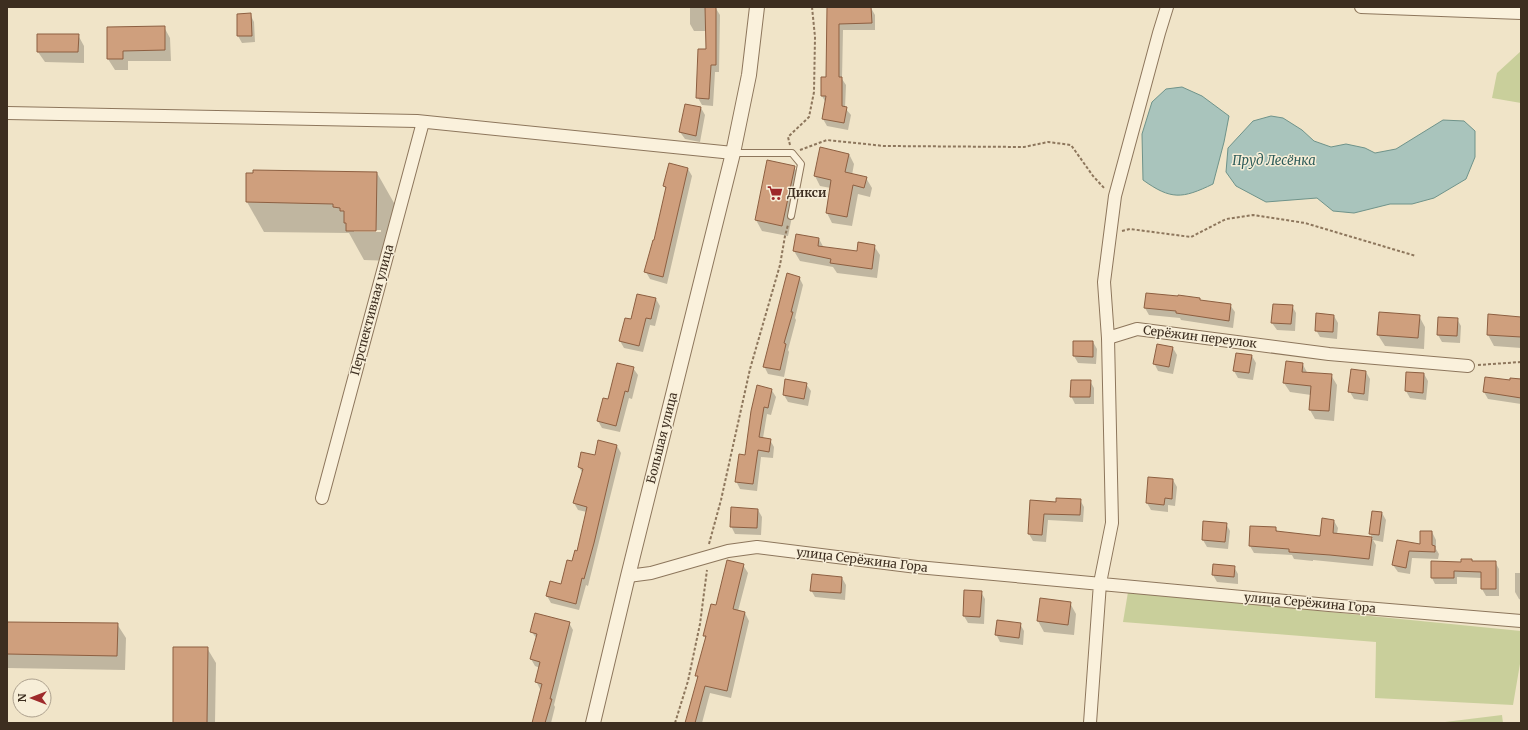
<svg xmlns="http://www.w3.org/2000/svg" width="1528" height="730" font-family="Merriweather,serif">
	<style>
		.green { fill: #c9cf9b }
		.water { fill: #a9c4bc; stroke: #6f938a }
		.shadow { fill: #0003; fill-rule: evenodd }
		.building { fill: #cf9f7d; stroke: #8d5f41 }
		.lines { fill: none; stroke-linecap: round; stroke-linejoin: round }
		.service-casing { stroke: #8d765c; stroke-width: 8 }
		.minor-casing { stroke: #8d765c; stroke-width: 14 }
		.tertiary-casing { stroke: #8d765c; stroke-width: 16 }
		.path { stroke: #8d765c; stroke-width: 2; stroke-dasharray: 3 2; stroke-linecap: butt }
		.service { stroke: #faf1dc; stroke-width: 6 }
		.minor { stroke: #faf1dc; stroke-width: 12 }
		.tertiary { stroke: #faf1dc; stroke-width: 14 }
		.labels { text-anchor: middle; stroke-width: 3; stroke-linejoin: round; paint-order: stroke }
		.poi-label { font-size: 12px; font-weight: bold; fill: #3d2e20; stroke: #f7eed8; text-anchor: start }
		.street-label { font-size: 12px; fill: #3d2e20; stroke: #f7eed8 }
		.water-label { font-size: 13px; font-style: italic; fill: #2f5d5a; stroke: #f7eed8 }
	</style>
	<rect width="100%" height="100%" fill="#f0e4c8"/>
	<!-- green -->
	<path class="green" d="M1521 51V103L1492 98 1497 73Z
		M1128 592 1521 631V658L1513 705 1375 698 1376 642 1123 622Z
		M1502 715 1503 723H1437Z"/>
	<!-- water -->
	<path class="water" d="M1182 87 1202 96 1229 116 1224 142 1213 184C1182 199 1171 200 1143 180L1142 134 1152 102 1166 89Z
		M1271 116 1283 118 1302 130 1314 141 1331 147 1346 144 1365 148 1375 153 1396 149 1443 120 1464 121 1475 131V157L1466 179 1434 198 1412 204H1390L1354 213 1333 211 1317 198 1266 202 1236 186 1226 172 1228 148 1253 121Z"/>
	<!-- shadow -->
	<path class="shadow" d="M690 7H715L720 15 719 72H715L713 106 702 105 698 98 707 50 706 31H694L690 24Z
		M827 7 871 8 875 15V30H843L842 79 846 85 845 108 851 115 848 130 827 126 823 119 826 103 822 96 827 78Z
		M250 14 254 22 255 42 242 43 238 36Z
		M164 27 170 38 171 61H128V70H115L108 59Z
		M78 35 84 46V63L45 62 38 52Z
		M701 108 705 115 700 142 685 139 680 132Z
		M849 154 854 164 852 175 866 178 872 188 870 197 858 194 852 226 832 223 827 213 831 188 820 186 815 176Z
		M794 167 800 178 788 236 762 231 756 220Z
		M688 169 692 176 667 284 650 279 646 272 655 241 667 191 664 186Z
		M377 173 394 203 393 261 364 260 349 233 264 232 247 202ZM354 230H381V232H354Z
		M819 239 824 248 858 252 874 246 880 255 877 278 837 273 833 267 800 261 794 251Z
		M799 277 803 285 795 318 796 320 788 350 789 352 784 377 768 374 764 366Z
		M638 295 656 299 660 306 655 326 650 325 643 352 624 348 620 341 632 320Z
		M1199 299 1201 302 1230 305 1235 312 1233 328 1181 320 1180 318 1149 315 1145 308Z
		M1292 306 1296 313 1295 331 1277 330 1272 323Z
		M1380 313 1419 316 1425 327 1424 349 1385 346 1378 335Z
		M1334 316 1338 323 1337 339 1320 337 1316 330Z
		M1521 318V348L1494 346 1488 335Z
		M1457 319 1461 326 1460 343 1442 342 1438 335Z
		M1074 342H1093L1097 349 1096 364 1078 363 1074 356Z
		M1173 348 1177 355 1173 374 1158 371 1154 363Z
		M1252 356 1256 363 1253 380 1238 378 1234 371Z
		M1302 363 1308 374 1331 375 1337 385 1334 421 1315 419 1310 410 1311 395 1290 392 1284 383Z
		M633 368 638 375 632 399 629 398 620 432 602 428 598 421 608 400Z
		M1366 372 1370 379 1368 401 1354 399 1350 392Z
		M1407 373 1424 374 1428 381 1426 400 1410 398 1406 391Z
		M1521 380V404L1488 399 1484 392 1511 382Z
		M1090 381 1094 388V404H1075L1071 396Z
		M806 384 811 391 808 406 788 402 784 395Z
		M771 389 776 397 771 415 767 414 763 438 770 440 774 447 773 458 761 457 757 491 740 489 736 481 746 456 752 411Z
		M617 446 621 453 588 586 586 585 579 610 551 603 547 596 550 582 561 585 578 552 587 512 578 510 574 503 583 474 579 467 595 456Z
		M1149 478 1173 480 1177 487 1175 506 1168 505V512L1151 510 1147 503Z
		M1080 500 1084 507 1083 522 1048 520 1046 542 1033 541 1029 534 1031 502 1057 503Z
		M758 510 762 517 761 535 735 534 731 526Z
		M1382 513 1386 520 1383 542 1373 540 1376 545 1373 566 1313 560V561L1294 559 1292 555 1254 553 1250 546 1275 528 1278 532 1321 537 1334 521 1338 528 1337 534 1373 539 1370 533Z
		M1226 524 1230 531 1228 549 1207 547 1203 540Z
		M1432 532 1436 540V549L1439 554 1438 559 1412 558 1410 574 1398 572 1393 565 1397 541 1421 545Z
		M1472 560 1473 562H1495L1499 569V596H1486L1482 589V578L1457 577V584H1435L1432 578 1462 563Z
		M743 565 748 573 738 611 745 613 749 621 731 698 710 693 702 723H687L698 679 697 676 706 639 704 636 717 606Z
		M1234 567 1238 574V584L1217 582 1213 575Z
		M1515 573H1521V600L1519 599 1515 592Z
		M842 578 846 585 845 600 815 597 811 590Z
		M981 592 985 599 984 624 968 623 964 616Z
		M1070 603 1076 614 1074 635 1044 632 1038 621Z
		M7 623 117 624 126 638 125 670 7 668Z
		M569 623 573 630 554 705 555 707 551 723H534L542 689H540L536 681 540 668 535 666 531 659 537 639 531 631Z
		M1020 624 1024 631 1023 645 1000 642 996 634Z
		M207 648 216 663 215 723H174Z"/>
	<!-- building -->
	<path class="building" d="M705 7H716V65H711L709 99 696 98 698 49H706Z
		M827 7H871L872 23 839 24V77H842V106L847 107 844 123 822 119 826 96H821V77H826Z
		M251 13 252 36H237V14Z
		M165 26V50L123 51V59H107V27Z
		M37 34H79L78 52H37Z
		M685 104 701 107 696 136 679 132Z
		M820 147 849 154 845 172 867 177 864 188 853 185 847 217 826 213 831 180 814 176Z
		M767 160 795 166 782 226 755 220Z
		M669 163 688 168 663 277 644 272 653 240H654L666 187 663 186Z
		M253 170 377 172 376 231H346V223H344V211H340V208L333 207V204L246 202V173H253Z
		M796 234 819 238 818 246 857 251 858 242 875 245 872 269 830 263 831 259 793 251Z
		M787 273 800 277 791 312H793L784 343 786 344 780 370 763 367Z
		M1146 293 1178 296V295L1200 298V300L1231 304 1229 321 1176 313V311L1144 308Z
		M637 294 656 298 651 319 646 318 639 346 619 341 625 318 631 319Z
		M1273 304 1293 305 1291 324 1271 323Z
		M1379 312 1420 315 1418 338 1377 335Z
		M1316 313 1334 315 1333 332 1315 331Z
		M1488 314 1521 317V337L1487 335Z
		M1438 317 1458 318 1457 336 1437 335Z
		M1073 341H1093V357L1073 356Z
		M1157 344 1173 347 1169 367 1153 364Z
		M1236 353 1252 355 1249 373 1233 371Z
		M1286 361 1303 363 1302 372 1332 374 1329 411 1309 410 1311 386 1283 383Z
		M617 363 634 367 628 392 625 391 616 426 597 421 603 398 608 399Z
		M1351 369 1366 371 1364 394 1348 392Z
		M1406 372 1424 373 1423 393 1405 391Z
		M1485 377 1510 380V378L1521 379V398L1483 392Z
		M785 379 807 383 804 399 783 395Z
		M1071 380H1091L1090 397H1070Z
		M757 385 772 389 768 408 764 407 759 437 771 439 769 452 758 450 753 484 735 482 739 454 745 455 751 411Z
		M598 440 617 445 594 543 584 579 582 578 576 604 546 596 550 581 561 584 567 560 572 561 575 550 577 551 587 507 573 503 583 469 578 467 581 452 595 455Z
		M1148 477 1173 479 1172 499 1165 498 1164 505 1146 503Z
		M1056 498 1081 499 1080 515 1044 514 1042 535 1028 534 1030 500 1056 502Z
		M731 507 758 509 757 528 730 527Z
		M1372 511 1382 512 1379 535 1369 534Z
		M1322 518 1334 520 1333 533 1372 537 1369 559 1330 555 1289 552V549L1249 546 1250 526 1276 527V531L1320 536Z
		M1203 521 1227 523 1225 542 1202 540Z
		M1420 531H1432V545L1435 546V552L1409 551 1406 568 1392 565 1397 540 1420 544Z
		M1461 559H1472V561H1496V589H1481V572L1454 571V578H1431V561L1461 562Z
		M727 560 744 564 733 609 745 612 727 691 705 686 695 723H685L698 676H695L706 636H703L711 604 716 605Z
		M1213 564 1235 566 1234 577 1212 575Z
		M812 574 842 577 841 593 810 591Z
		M964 590 982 591 980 617 963 616Z
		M1040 598 1071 602 1068 625 1037 621Z
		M535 613 570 622 550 699H552L545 723H532L542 684 535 682 540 662 530 659 537 634 530 632Z
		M997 620 1021 623 1019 638 995 635Z
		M7 622 118 623 117 656 7 654Z
		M173 647H208L207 723H173Z"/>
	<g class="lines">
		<defs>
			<path id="service" d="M733 153H792L801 164 791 216"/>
			<path id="minor" d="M1361 7 1521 13
				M7 113 417 121 733 153
				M1108 338 1104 282 1115 196 1159 33 1167 7
				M322 498 423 122
				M628 576 651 573 728 551 757 547 917 567 1329 605 1521 621
				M1090 723 1100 583 1112 523 1108 338 1137 329 1329 354 1468 366"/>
			<path id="tertiary" d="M593 723 628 576 733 153 749 75 757 7"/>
		</defs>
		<!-- service casing -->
		<use href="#service" class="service-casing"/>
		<!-- minor casing -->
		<use href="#minor" class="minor-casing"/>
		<!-- tertiary casing -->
		<use href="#tertiary" class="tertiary-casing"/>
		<!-- path -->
		<path class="path" d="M790 145 788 137 809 117 814 92 815 37 812 7
			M800 150 827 140 884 146 1024 147 1048 142 1071 145 1093 176 1105 189
			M1122 231 1130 229 1191 237 1226 219 1253 215 1305 223 1416 256
			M1478 365 1521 362
			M709 544 721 500 750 369 780 265 785 236 788 225
			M675 723 688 681 700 624 707 570"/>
		<!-- service -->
		<use href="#service" class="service"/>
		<!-- minor -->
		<use href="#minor" class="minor"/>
		<!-- tertiary -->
		<use href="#tertiary" class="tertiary"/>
	</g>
	<!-- icons -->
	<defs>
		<symbol id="supermarket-bare" viewBox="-9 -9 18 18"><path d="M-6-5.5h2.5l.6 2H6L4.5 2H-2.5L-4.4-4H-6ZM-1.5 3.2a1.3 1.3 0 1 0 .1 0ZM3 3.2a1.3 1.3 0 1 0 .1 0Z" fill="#9e2a2b" stroke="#f7eed8" stroke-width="2.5" paint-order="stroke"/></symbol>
	</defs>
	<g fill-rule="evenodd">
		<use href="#supermarket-bare" x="764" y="182" width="22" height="22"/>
	</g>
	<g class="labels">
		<!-- poi labels -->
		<g class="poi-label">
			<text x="787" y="197">Дикси</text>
		</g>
		<!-- street labels -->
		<g class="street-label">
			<text transform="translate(372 310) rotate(-75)" y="4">Перспективная улица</text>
			<text transform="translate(1200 337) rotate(7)" y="4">Серёжин переулок</text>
			<text transform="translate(662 438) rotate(-76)" y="4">Большая улица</text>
			<text transform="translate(862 560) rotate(7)" y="4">улица Серёжина Гора</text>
			<text transform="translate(1310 603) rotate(5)" y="4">улица Серёжина Гора</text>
		</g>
		<!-- water labels -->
		<g class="water-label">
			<text x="1274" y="165">Пруд Лесёнка</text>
		</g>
	</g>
	<!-- border -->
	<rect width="1528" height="730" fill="none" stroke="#3d2e20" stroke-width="16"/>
	<!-- north arrow -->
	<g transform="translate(32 698) rotate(270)"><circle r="19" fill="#f7eed8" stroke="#ada18e"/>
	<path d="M0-3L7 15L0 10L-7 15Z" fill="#9e2a2b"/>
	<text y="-6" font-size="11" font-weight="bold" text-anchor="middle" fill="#3d2e20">N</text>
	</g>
</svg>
